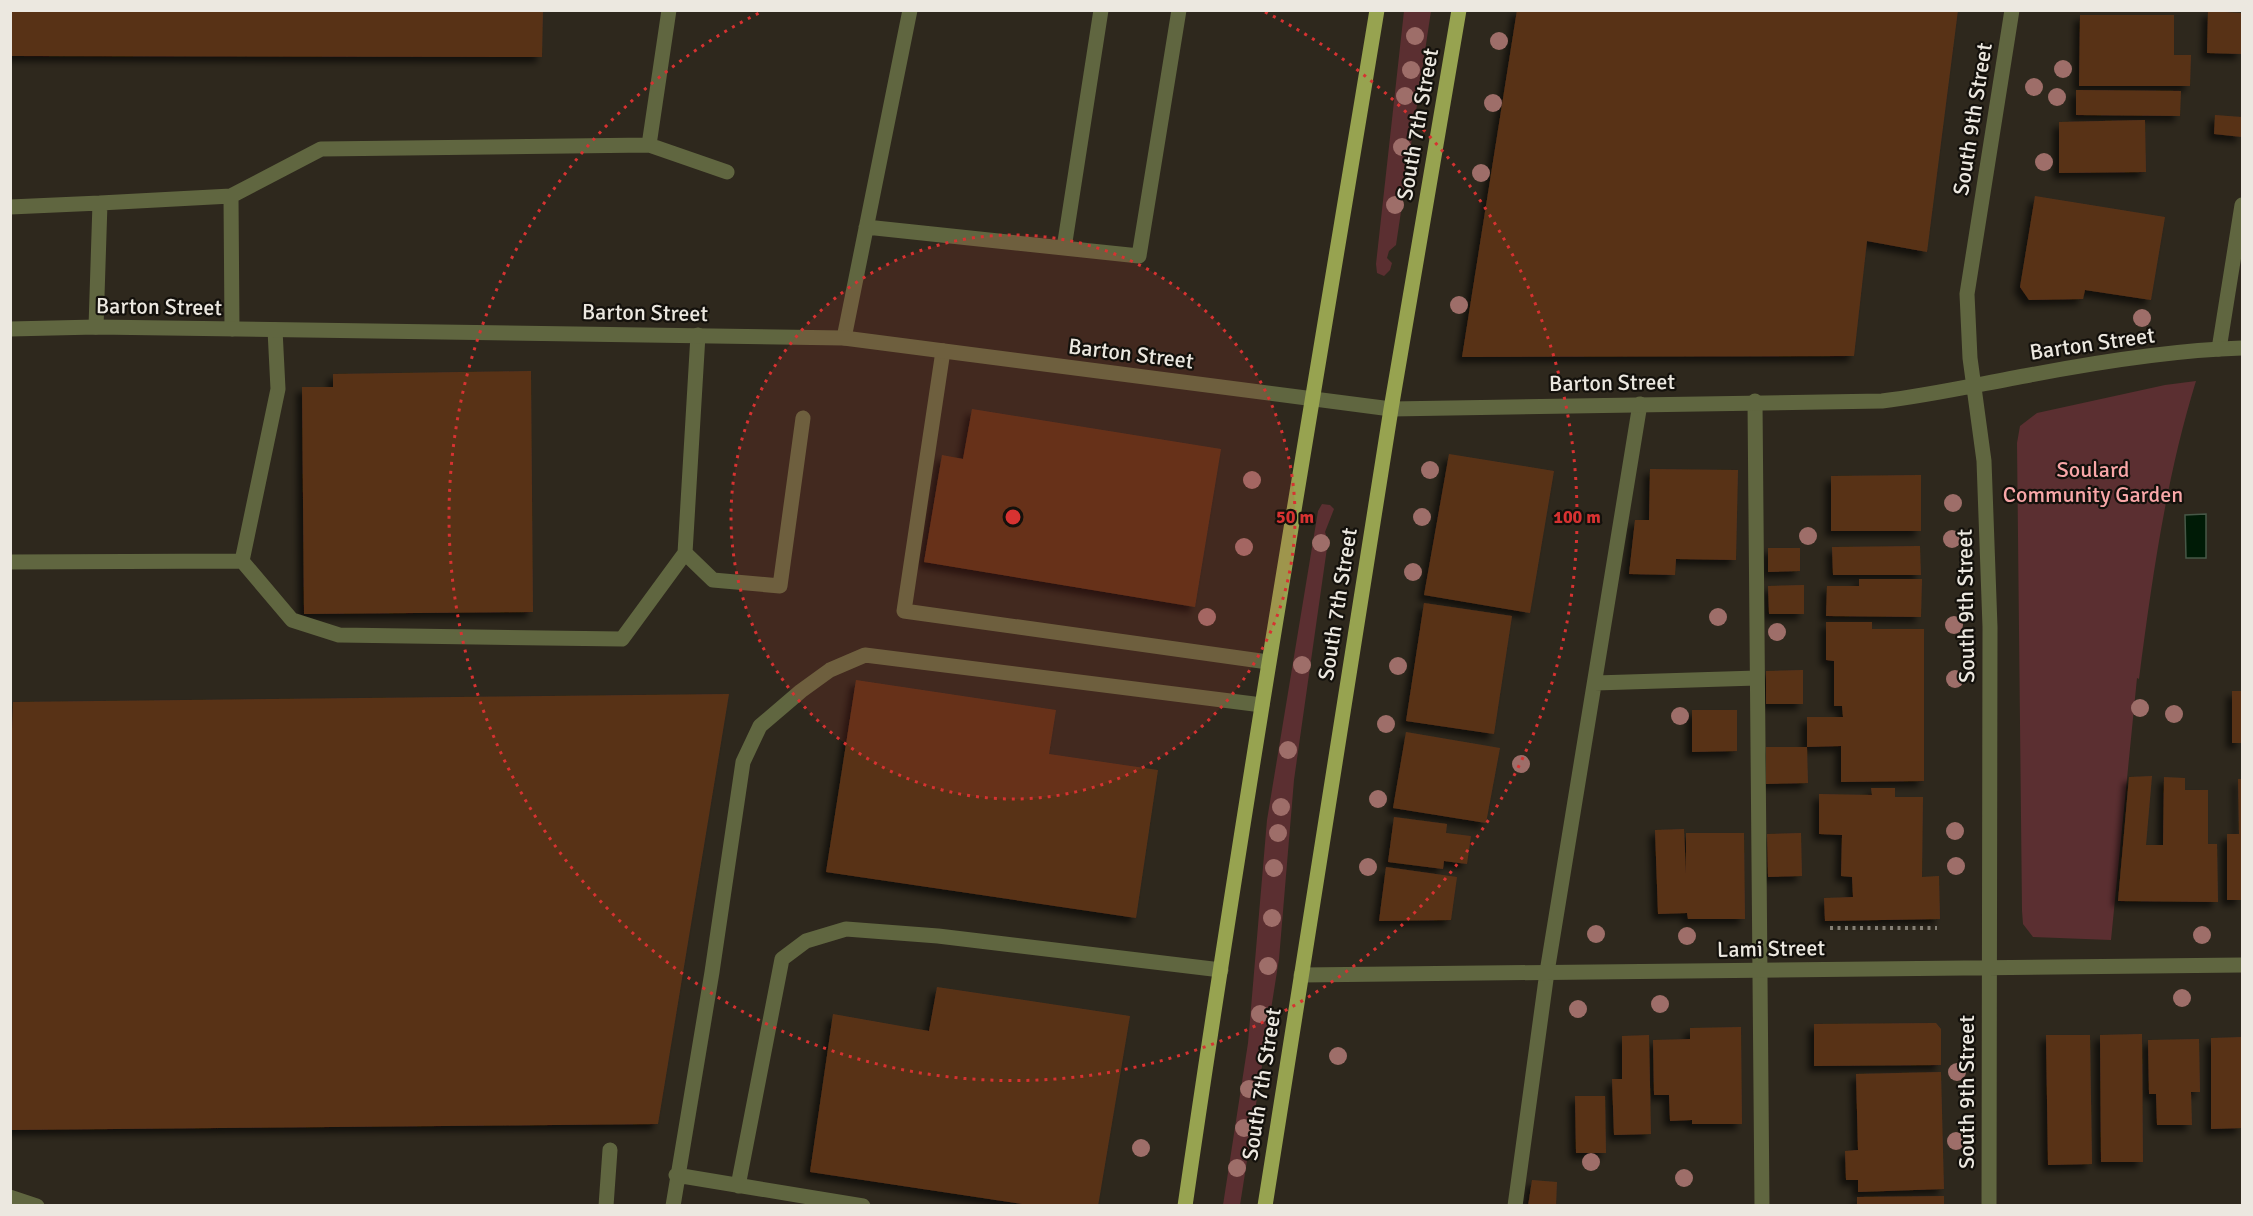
<svg xmlns="http://www.w3.org/2000/svg" width="2253" height="1216" font-family="Signika,sans-serif">
	<style>
		.green { fill: #5b2f31 }
		.water { fill: #001b06; stroke: #475847; stroke-width: 1.5 }
		.building { fill: #593219; filter: url(#shadow) }
		.lines { fill: none; stroke-linecap: round; stroke-linejoin: round }
		.path { stroke: #847f75; stroke-width: 4; stroke-dasharray: 3 4.5; stroke-linecap: butt }
		.lane { stroke: #606640; stroke-width: 15 }
		.street { stroke: #606640; stroke-width: 15 }
		.primary { stroke: #97a350; stroke-width: 15 }
		.tree { fill: #9e6e69 }
		.ring { fill: none; stroke: #d73231; stroke-width: 3; stroke-dasharray: 3 6 }
		.labels { text-anchor: middle; stroke-width: 4.5; stroke-linejoin: round; paint-order: stroke }
		.street-label { font-size: 22px; fill: #ece8e0; stroke: #14110c }
		.park-label { font-size: 22px; fill: #f9a7a8; stroke: #14110c }
		.centre { fill: #d73231; stroke: #14110c; stroke-width: 3 }
		.ring-label { font-size: 18px; text-anchor: middle; font-weight: bold; fill: #d73231; stroke: #14110c; stroke-width: 4.5; stroke-linejoin: round; paint-order: stroke }
	</style>
	<defs>
		<filter id="shadow"><feDropShadow dx="-5.5" dy="5.5" stdDeviation="3" flood-color="#0009"/></filter>
	</defs>
	<rect width="100%" height="100%" fill="#2e281d"/>
	<!-- green -->
	<path class="green" d="M1404 11H1431L1396 245 1389 251 1387 258 1392 263 1390 270 1384 276 1377 273 1376 264Z
		M2196 381C2166 478 2152 579 2139 679L2137 678 2111 940 2033 937 2023 924 2022 911 2017 443 2020 426 2037 413 2165 385Z
		M1322 504 1330 505 1334 509 1325 532 1328 541 1294 780 1279 959 1240 1205H1223L1248 1043 1267 820 1318 511Z"/>
	<!-- water -->
	<path class="water" d="M2206 514V558H2186L2185 515Z"/>
	<!-- building -->
	<path class="building" d="M10 10H543L542 57 10 56Z
		M1517 10H1958L1927 252 1867 241 1854 356 1462 357Z
		M2208 11 2242 13V54L2207 53Z
		M2080 15H2174V55H2191L2190 86H2079Z
		M2076 90 2181 91 2180 116 2076 115Z
		M2215 115 2242 117V137L2214 134Z
		M2145 120 2146 172 2059 173V122Z
		M2035 196 2165 217 2151 300 2085 290 2083 299 2029 300 2020 287Z
		M531 371 533 612 304 614 302 387H333V374Z
		M972 409 1221 449 1195 607 924 562 942 455 963 459Z
		M1449 454 1554 471 1530 613 1424 595Z
		M1650 469 1738 470 1736 560 1676 559 1675 575 1629 574 1635 520H1649Z
		M1921 475V531H1831V476Z
		M1920 546 1921 575H1833L1832 547Z
		M1768 548H1800V571L1768 572Z
		M1859 579H1922L1921 617 1826 616 1827 586H1859Z
		M1804 585V614H1769L1768 586Z
		M1424 603 1512 616 1494 734 1406 721Z
		M1826 622H1872V629H1924V781L1841 782V746L1807 747V717H1843L1842 706H1834V661L1826 660Z
		M1803 670V704H1766V671Z
		M856 680 1056 710 1049 754 1158 770 1136 918 826 872Z
		M2232 691H2242V743H2232Z
		M729 694 658 1124 10 1130V785L13 702Z
		M1692 710H1737V751L1692 752Z
		M1406 732 1500 748 1486 823 1393 808Z
		M1766 747H1807L1808 783 1766 784Z
		M2152 776 2146 845H2163L2164 777 2185 778V790H2208V844H2217L2218 902 2118 901 2129 777Z
		M2238 779H2242V900H2227V834H2239Z
		M1871 788H1895V797H1923L1922 877 1939 876 1940 919 1825 921 1824 898 1853 897 1852 877 1841 876 1842 835 1819 834V794L1872 795Z
		M1394 817 1447 824 1446 833 1471 836 1467 864 1444 861 1443 869 1388 862Z
		M1684 829 1686 874V833H1744L1745 919H1688L1687 913 1658 914 1655 830Z
		M1801 833 1802 876 1768 877 1767 834Z
		M1386 867 1457 877 1451 920 1379 921Z
		M937 987 1130 1016 1098 1206H1035L810 1172 833 1014 929 1031Z
		M1936 1023 1941 1029V1065L1814 1066V1024Z
		M1741 1027 1742 1124H1692V1120L1670 1121 1669 1095H1654L1653 1040 1690 1039V1028Z
		M2142 1034 2143 1162H2101L2100 1035Z
		M1649 1035 1651 1134 1614 1135 1612 1079H1622V1036Z
		M2046 1035H2090L2092 1164 2048 1165Z
		M2242 1037V1128L2211 1129V1038Z
		M2199 1039 2200 1092H2191L2192 1125H2157L2156 1094H2149L2148 1040Z
		M1941 1072 1944 1189 1858 1192V1180H1846L1845 1151 1858 1150 1856 1074Z
		M1575 1096H1605L1606 1153H1576Z
		M1532 1180 1557 1182 1556 1206H1528Z
		M1944 1196V1206H1857V1197Z"/>
	<g class="lines">
		<!-- path -->
		<path class="path" d="M1830 928H1937"/>
		<!-- lane -->
		<path class="lane" d="M649 145 727 172
			M231 196 232 329
			M100 203 231 196 321 149 649 145 669 10
			M10 207 100 203 96 327
			M866 227 1139 256 1179 10
			M1064 248 1101 10
			M844 338 910 10
			M2219 349 2242 205
			M943 351 904 611 1268 662
			M1755 401 1762 1206
			M685 553 713 580 780 586 803 418
			M242 561 278 389 275 330
			M10 562 242 561 292 620 339 635 622 639 685 553 698 335
			M1595 683 1757 678
			M676 1175 863 1206
			M738 1186 782 959 806 941 846 929 938 936 1221 970
			M10 1197 37 1206
			M606 1206 610 1150
			M673 1206 712 972 743 762 760 726 801 691 830 670 865 655 1262 705
			M1515 1206 1547 972 1640 404"/>
		<!-- street -->
		<path class="street" d="M10 329 96 327 844 338 1391 409 1882 401C1932 395 1980 384 2030 375 2098 362 2173 350 2242 348
			M1301 975 2242 965
			M1989 1206 1990 627 1984 461 1970 358 1967 294 2012 10"/>
		<!-- primary -->
		<path class="primary" d="M1185 1206C1243 806 1311 409 1377 10
			M1265 1206 1391 409 1459 10"/>
	</g>
	<!-- trees -->
	<g class="tree">
		<circle cx="1415" cy="36" r="9"/>
		<circle cx="1499" cy="41" r="9"/>
		<circle cx="2063" cy="69" r="9"/>
		<circle cx="1411" cy="70" r="9"/>
		<circle cx="2034" cy="87" r="9"/>
		<circle cx="1405" cy="96" r="9"/>
		<circle cx="2057" cy="97" r="9"/>
		<circle cx="1493" cy="103" r="9"/>
		<circle cx="1402" cy="147" r="9"/>
		<circle cx="2044" cy="162" r="9"/>
		<circle cx="1481" cy="173" r="9"/>
		<circle cx="1395" cy="205" r="9"/>
		<circle cx="1459" cy="305" r="9"/>
		<circle cx="2142" cy="318" r="9"/>
		<circle cx="1430" cy="470" r="9"/>
		<circle cx="1252" cy="480" r="9"/>
		<circle cx="1953" cy="503" r="9"/>
		<circle cx="1422" cy="517" r="9"/>
		<circle cx="1808" cy="536" r="9"/>
		<circle cx="1952" cy="539" r="9"/>
		<circle cx="1321" cy="543" r="9"/>
		<circle cx="1244" cy="547" r="9"/>
		<circle cx="1413" cy="572" r="9"/>
		<circle cx="1207" cy="617" r="9"/>
		<circle cx="1718" cy="617" r="9"/>
		<circle cx="1954" cy="625" r="9"/>
		<circle cx="1777" cy="632" r="9"/>
		<circle cx="1302" cy="665" r="9"/>
		<circle cx="1398" cy="666" r="9"/>
		<circle cx="1955" cy="679" r="9"/>
		<circle cx="2140" cy="708" r="9"/>
		<circle cx="2174" cy="714" r="9"/>
		<circle cx="1680" cy="716" r="9"/>
		<circle cx="1386" cy="724" r="9"/>
		<circle cx="1288" cy="750" r="9"/>
		<circle cx="1521" cy="764" r="9"/>
		<circle cx="1378" cy="799" r="9"/>
		<circle cx="1281" cy="807" r="9"/>
		<circle cx="1955" cy="831" r="9"/>
		<circle cx="1278" cy="833" r="9"/>
		<circle cx="1956" cy="866" r="9"/>
		<circle cx="1368" cy="867" r="9"/>
		<circle cx="1274" cy="868" r="9"/>
		<circle cx="1272" cy="918" r="9"/>
		<circle cx="1596" cy="934" r="9"/>
		<circle cx="2202" cy="935" r="9"/>
		<circle cx="1687" cy="936" r="9"/>
		<circle cx="1268" cy="966" r="9"/>
		<circle cx="2182" cy="998" r="9"/>
		<circle cx="1660" cy="1004" r="9"/>
		<circle cx="1578" cy="1009" r="9"/>
		<circle cx="1260" cy="1014" r="9"/>
		<circle cx="1338" cy="1056" r="9"/>
		<circle cx="1957" cy="1072" r="9"/>
		<circle cx="1249" cy="1089" r="9"/>
		<circle cx="1244" cy="1128" r="9"/>
		<circle cx="1956" cy="1141" r="9"/>
		<circle cx="1141" cy="1148" r="9"/>
		<circle cx="1591" cy="1162" r="9"/>
		<circle cx="1237" cy="1168" r="9"/>
		<circle cx="1684" cy="1178" r="9"/>
	</g>
	<!-- distance rings -->
	<circle cx="1013" cy="517" r="282" fill="#d73231" fill-opacity=".12"/>
	<g class="ring">
		<circle cx="1013" cy="517" r="282"/>
		<path d="M1265 12A564 564 0 1 1 761 12"/>
	</g>
	<g class="labels">
		<!-- street labels -->
		<g class="street-label">
			<text transform="translate(1972 119) rotate(-81)" y="8">South 9th Street</text>
			<text transform="translate(1417 124) rotate(-80)" y="8">South 7th Street</text>
			<text transform="translate(159 306) rotate(1)" y="8">Barton Street</text>
			<text transform="translate(645 312) rotate(1)" y="8">Barton Street</text>
			<text transform="translate(2092 343) rotate(-8)" y="8">Barton Street</text>
			<text transform="translate(1131 353) rotate(7)" y="8">Barton Street</text>
			<text transform="translate(1612 382) rotate(-1)" y="8">Barton Street</text>
			<text transform="translate(1337 604) rotate(-81)" y="8">South 7th Street</text>
			<text transform="translate(1965 606) rotate(-91)" y="8">South 9th Street</text>
			<text transform="translate(1771 948) rotate(-1)" y="8">Lami Street</text>
			<text transform="translate(1261 1084) rotate(-81)" y="8">South 7th Street</text>
			<text transform="translate(1966 1092) rotate(-90)" y="8">South 9th Street</text>
		</g>
		<!-- park labels -->
		<g class="park-label">
			<text x="2093" y="477">Soulard<tspan x="2093" dy="25">Community Garden</tspan></text>
		</g>
	</g>
	<circle cx="1013" cy="517" r="9" class="centre"/>
	<g class="ring-label">
		<text x="1295" y="523">50 m</text>
		<text x="1577" y="523">100 m</text>
	</g>
	<!-- border -->
	<rect width="2253" height="1216" fill="none" stroke="#ece8e0" stroke-width="24"/>
</svg>
